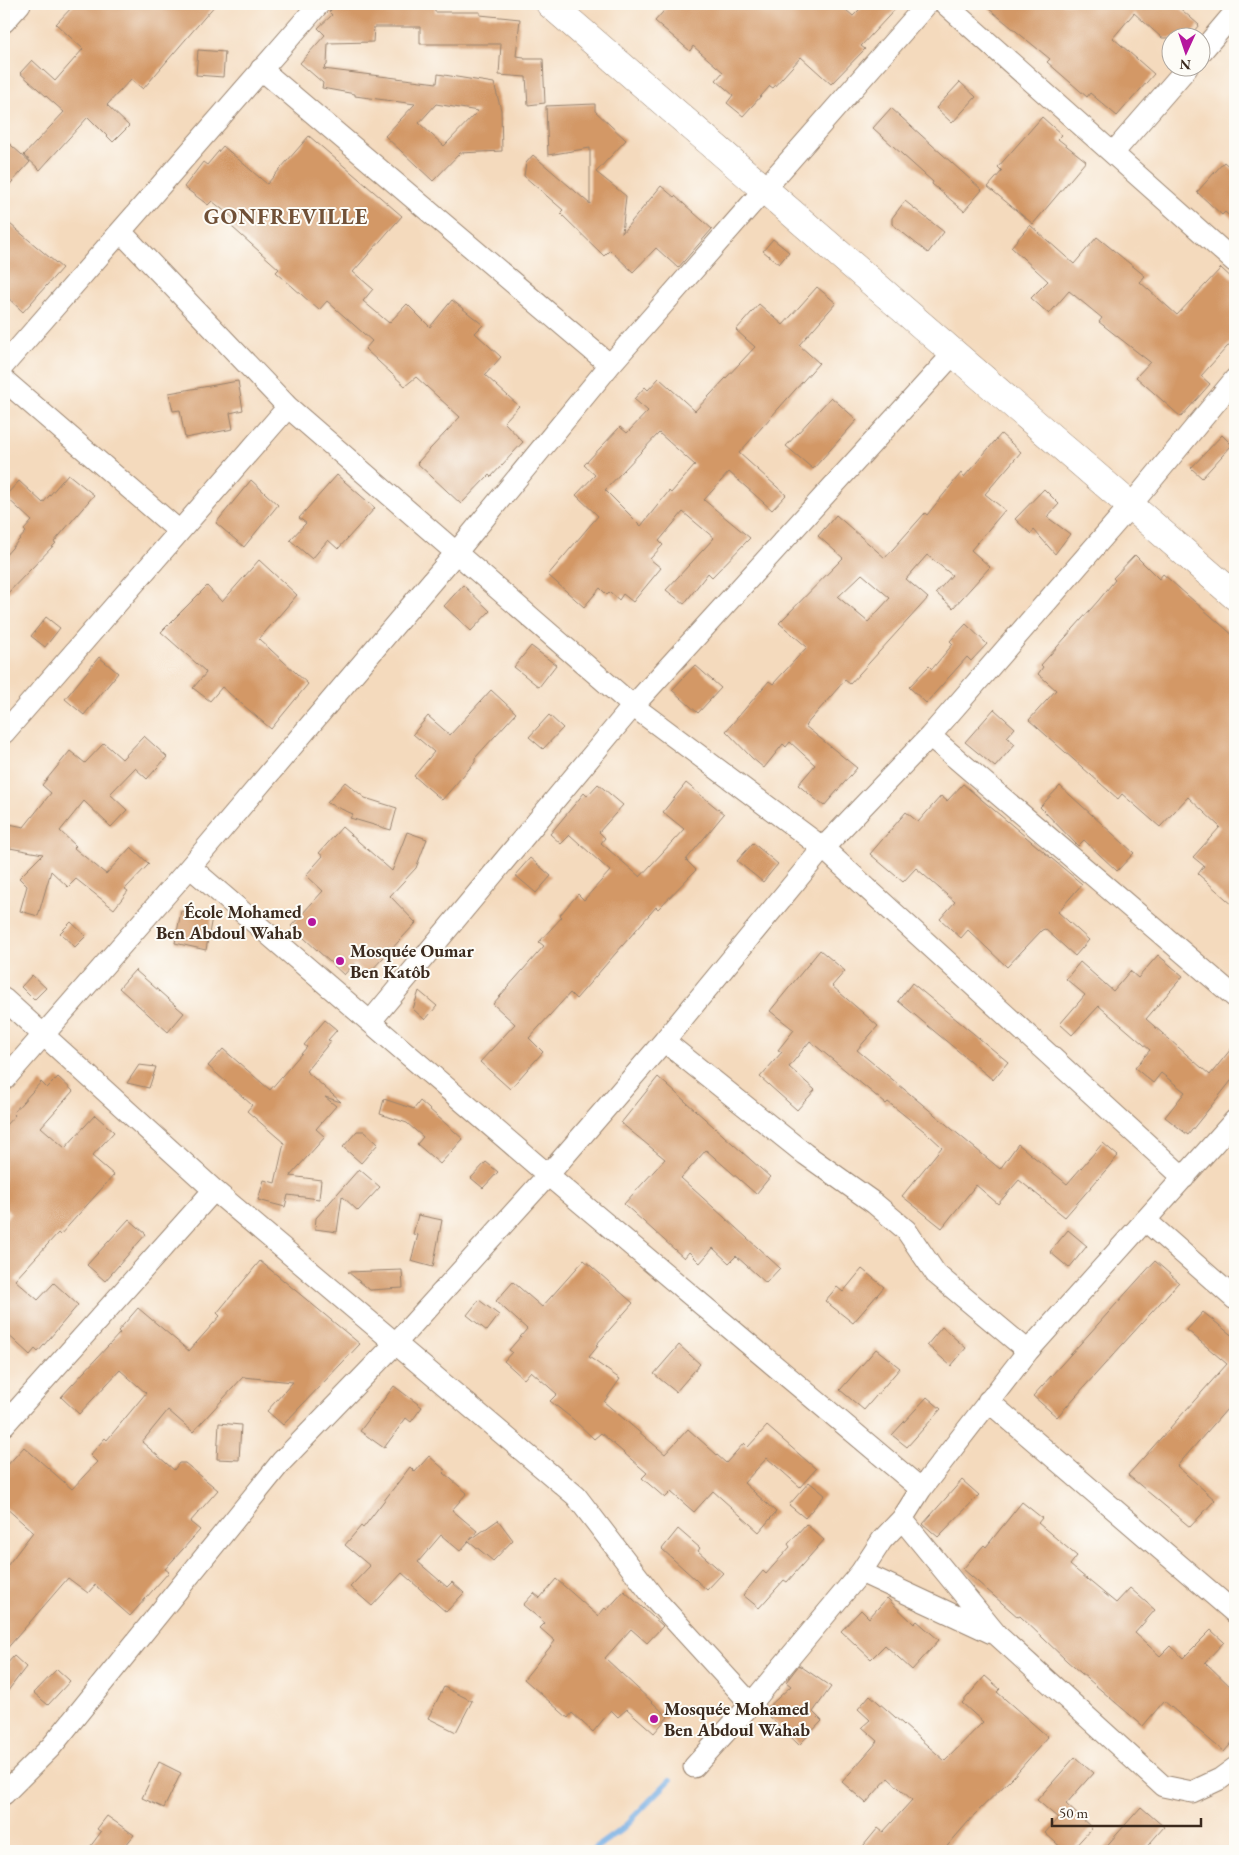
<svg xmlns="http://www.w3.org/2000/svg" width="1239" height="1855" font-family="'EB Garamond',serif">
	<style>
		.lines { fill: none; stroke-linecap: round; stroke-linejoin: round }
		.stream { stroke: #72abe2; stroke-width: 6 }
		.building { fill: #d39866; fill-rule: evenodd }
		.street-casing { stroke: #98826e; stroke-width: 23 }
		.secondary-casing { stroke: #98826e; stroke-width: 29 }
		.street { stroke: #fff; stroke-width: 21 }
		.secondary { stroke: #fff; stroke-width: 28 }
		.poi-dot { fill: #b5179e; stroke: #fdfcf7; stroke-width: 2 }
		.labels { text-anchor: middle; stroke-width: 4; stroke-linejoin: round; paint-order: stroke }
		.poi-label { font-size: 18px; font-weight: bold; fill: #3b2a1e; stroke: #fdfcf7; text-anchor: start }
		.district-label { font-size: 22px; font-weight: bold; letter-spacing: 1px; fill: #705037; stroke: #fdfcf7 }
	</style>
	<rect width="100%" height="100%" fill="#fdfcf7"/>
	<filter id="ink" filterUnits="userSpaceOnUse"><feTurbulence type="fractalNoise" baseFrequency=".02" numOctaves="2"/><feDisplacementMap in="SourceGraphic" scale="10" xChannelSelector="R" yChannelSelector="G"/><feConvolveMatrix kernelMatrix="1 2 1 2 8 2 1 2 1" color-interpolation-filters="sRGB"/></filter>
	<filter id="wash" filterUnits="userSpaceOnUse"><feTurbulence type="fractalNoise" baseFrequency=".0096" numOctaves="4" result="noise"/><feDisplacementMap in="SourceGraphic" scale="20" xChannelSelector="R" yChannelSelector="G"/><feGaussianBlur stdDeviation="1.12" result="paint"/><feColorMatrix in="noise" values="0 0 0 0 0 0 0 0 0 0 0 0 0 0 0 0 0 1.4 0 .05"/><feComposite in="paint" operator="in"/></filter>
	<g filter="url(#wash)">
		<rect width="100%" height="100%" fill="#f4dabd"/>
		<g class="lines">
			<!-- stream -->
			<path class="stream" d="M591 1851 622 1829 670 1780"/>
		</g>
		<g id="blocks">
			<!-- building -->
			<path class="building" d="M75 4H155L162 9 167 4H216L143 89 131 79 107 105 129 126 113 142 88 117 40 170 24 155 64 112 20 73 32 60 55 81 83 49 56 24Z
				M337 4H435V12H480V15L520 19 516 56 524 57V59H543L545 103 528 105 526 77 499 75 501 44H420V27H374L373 42 328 43 327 65 323 69 437 83 438 74 494 83 501 110 502 151 460 153 433 181 385 136 415 104 355 96V94L322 88 323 83 300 63 325 35 318 28 332 15 329 12ZM436 104 478 111 444 146 419 123Z
				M670 4H839L853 16 865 4H900L861 46 865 49 831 84 801 57 773 88 770 86 743 116 727 103 733 95 716 80 723 72 693 46 690 51 655 21Z
				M983 4H1175L1199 25 1188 38H1162L1134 13 1113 38 1154 74 1117 116 1090 93 1087 97 1047 62 1050 59Z
				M198 50 225 52 223 77 196 75Z
				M960 82 976 97 952 123 936 108Z
				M595 104V111L626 140 596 172 626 196 622 233 661 186 674 197 675 196 712 229 678 268 656 248 633 272 610 250 604 256 560 213 563 210 524 176 526 163 533 155 590 204V148L548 155 546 106Z
				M891 108 982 190 964 211 932 184 933 182 873 128Z
				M1042 117 1062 135 1058 139 1086 161 1033 224 988 187 1002 171 998 167Z
				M309 136 402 216 353 272 373 289 363 301 389 323 407 304 430 327 452 300 483 325 475 333 501 357 485 375 519 406 504 422 523 442 491 477 489 475 461 504 417 463 460 417 416 377 405 386 365 349 372 341 327 301 319 310 276 272 279 269 232 227 237 221 212 201 208 205 184 187 203 162 207 165 223 146 267 184Z
				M4 139 30 162 4 191Z
				M1224 162 1235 172V221L1225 212 1222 215 1197 192Z
				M905 201 944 232 928 253 892 224V218Z
				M4 219 62 268 23 312 4 294Z
				M1030 225 1074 264 1097 237 1145 276 1140 282 1177 315 1221 268 1235 281V338L1201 376 1210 384 1181 417 1136 377 1150 362 1099 322 1102 318 1069 291 1049 314 1031 298 1048 281 1011 247Z
				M773 239 789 252 779 264 763 251Z
				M817 287 836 303 799 345 819 363 739 453 786 495 772 510 729 472 704 500 750 538 712 577 708 573 684 604 666 590 714 538 683 512 659 541 663 545 650 559 661 568 633 602 623 594 619 600 610 592 607 595 600 588 584 607 548 575 598 516 576 495 595 475 584 465 620 427 627 433 648 411 634 399 645 387 648 390 659 378 695 411 755 347 736 330 759 304 783 325ZM659 433 695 465 671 493 669 491 641 526 605 490Z
				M238 381 243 410 230 413 233 429 185 438 180 410 173 411 169 393Z
				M831 397 857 420 813 469 786 446Z
				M1001 434 1021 452 985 494 1005 510 971 550 990 567 953 608 936 593 952 575 927 555 906 579 928 598 850 684 845 680 805 726 857 768 824 806 798 785 815 765 790 742 786 747 783 744 764 768 752 758 726 731 769 681 773 684 807 647 779 623 843 558 818 536 836 515 885 558 925 513 927 515 961 473 964 477ZM862 574 890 598 868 622 838 597Z
				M1222 435 1232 445 1202 478 1191 468Z
				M68 474 94 495 54 542 56 543 4 597V557L26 532 24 530 32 521 5 496 19 481 43 503Z
				M337 475 375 508 338 549 328 540 312 559 290 540 306 523 299 518Z
				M251 480 278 505 244 547 216 523Z
				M1044 489 1059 504 1047 517 1070 534 1055 554 1034 530 1031 534 1015 519Z
				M1135 555 1159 579 1163 574 1235 637V907L1198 874 1204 866 1193 857 1220 827 1188 797 1160 827 1122 794 1118 799 1029 720 1056 690 1038 674 1043 667 1041 665 1098 601 1115 580 1113 578Z
				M259 560 297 595 259 639 308 684 271 729 222 687 210 701 193 688 206 673 205 671 161 632 207 586 222 602Z
				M463 585 490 611 471 631 444 606Z
				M46 617 60 628 45 647 31 636Z
				M966 624 987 644 971 661 967 657 926 703 909 687 929 666 932 669 953 644 950 641Z
				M531 646 556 665 539 687 514 667Z
				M99 657 118 673 84 715 65 699Z
				M695 665 721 688 698 713 672 690Z
				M491 690 516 713 475 758V762L442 800 414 776 434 752 413 734 428 716 450 735Z
				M994 709 1015 728 1007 737 1015 744 995 767 965 742Z
				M549 715 563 728 543 749 529 737Z
				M144 736 167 757 147 779 135 768 110 794 127 810 111 827 84 801 60 831 76 846 74 848 106 874 131 847 149 864 125 889 128 891 114 909 76 879 68 887 51 871 38 916 20 911 27 886 19 878 43 854 4 847V823L24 827 51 793 42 785 70 751 85 763 104 743 122 759Z
				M345 782 365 798 397 808 391 830 350 818 353 814 327 803Z
				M686 783 724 814 686 860 696 870 658 909 656 907 576 999 570 993 529 1038 543 1052 510 1089 480 1062 515 1024 493 1004 544 946 539 942 562 917 560 915 578 894 584 900 610 871 570 835 561 844 550 834 584 793 587 796 598 784 623 805 599 832 605 838 601 843 640 877 684 829 663 812Z
				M963 784 1082 884 1058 912 1089 940 1075 956 1045 929 1042 930 1007 967 968 930 961 938 940 919 955 902 916 868 903 882 870 854 906 812 918 822 941 796 947 801Z
				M1060 786 1134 853 1117 871 1084 840 1078 846 1040 807Z
				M342 827 392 871 407 832 427 839 416 868 390 896 416 923 368 974 354 964 344 975 291 926 323 891 306 875 323 856 319 853Z
				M753 843 778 864 763 882 737 861Z
				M530 858 551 876 536 893 515 875Z
				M181 911 212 917 206 950 175 943Z
				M71 922 86 936 75 947 60 933Z
				M820 950 845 971 832 986 878 1026 857 1050 1000 1169 1018 1144 1067 1184 1103 1143 1118 1156 1065 1217 1019 1180 998 1204 976 1185 942 1228 902 1196 942 1147 929 1135 888 1102 886 1104 810 1041 789 1067 815 1090 797 1110 760 1077 782 1052 778 1050 794 1030 770 1011Z
				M1158 955 1183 976 1146 1019 1210 1075 1235 1044V1076L1188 1135 1165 1117 1185 1092 1161 1073 1153 1083 1135 1068 1150 1050 1099 1006 1072 1035 1060 1024 1085 995 1066 979 1080 962 1113 991 1130 971 1138 978Z
				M135 970 184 1013 168 1032 119 988Z
				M32 975 46 988 34 1000 21 987Z
				M912 983 1008 1062 993 1080 898 1001Z
				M419 991 437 1006 425 1020 413 1009Z
				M325 1020 337 1030 328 1040 331 1041 306 1071 341 1102 325 1097 336 1106 316 1129 325 1137 290 1176 321 1180 319 1199 288 1195 285 1207 258 1200 264 1180 275 1183 284 1143 247 1111 252 1105 208 1066 223 1049 270 1090 307 1047 304 1045Z
				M139 1065 156 1067 149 1088 127 1083Z
				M58 1077 73 1091 41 1127 65 1148 95 1115 114 1132 92 1156 114 1175 60 1235 58 1233 15 1280 38 1300 54 1283 78 1305 38 1352 35 1349 30 1355 4 1331V1221L11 1213 4 1207V1127L15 1115 13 1113 41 1082 47 1088Z
				M658 1077 770 1177 756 1194 706 1150 681 1178 780 1268 766 1283 736 1256 729 1263 713 1248 700 1263 689 1252 684 1258 624 1204 665 1159 621 1123Z
				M384 1099 414 1109 420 1101 463 1139 440 1164 417 1144 423 1137 407 1123 380 1114Z
				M357 1131H364L378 1144 361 1163 343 1147Z
				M486 1162 498 1172 483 1188 471 1178Z
				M359 1169 380 1187 358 1211 342 1196 337 1232 315 1229 316 1218Z
				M418 1215 442 1220 433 1267 411 1261 418 1235 413 1234Z
				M129 1219 146 1234 105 1281 87 1265Z
				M1068 1230 1087 1246 1069 1268 1050 1252Z
				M584 1260 633 1303 596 1345 598 1346 589 1357 620 1379 604 1402 665 1454 688 1429 726 1463 744 1443 748 1447 767 1426 816 1469 800 1487 767 1458 744 1483 776 1512 759 1532 713 1491 694 1512 671 1492 665 1498 642 1478 647 1473 601 1433 594 1439 574 1420 550 1401 557 1394 531 1371 524 1379 504 1361 512 1352 509 1350 527 1329 496 1301 513 1282 542 1307Z
				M260 1261 360 1344 283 1425 267 1411 293 1382 243 1377 193 1432 168 1410 142 1442 174 1470 179 1463H185L218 1490 190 1522 200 1530 165 1569 169 1572 130 1616 95 1585 88 1593 68 1578 4 1652V1570L33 1532 4 1506V1469L24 1447 72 1489 97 1462 90 1455 105 1438 107 1440 146 1393 120 1370 79 1414 61 1397 120 1333 118 1331 138 1308 189 1351 220 1316 217 1313Z
				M1155 1261 1179 1282 1057 1417 1033 1396Z
				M862 1269 884 1287 853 1323 825 1301 837 1287 843 1292Z
				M402 1270 403 1288 370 1290 348 1272Z
				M479 1300 499 1315 487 1331 467 1315Z
				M1203 1312 1235 1338V1400L1177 1466 1215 1500 1190 1527 1128 1475 1227 1364 1187 1330Z
				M942 1327 966 1348 951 1366 927 1345Z
				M679 1345 700 1364 676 1392 654 1374Z
				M876 1349 900 1368 864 1410 840 1390Z
				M394 1386 422 1407 411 1422 406 1418 384 1448 360 1431Z
				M927 1397 941 1409 907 1447 892 1435Z
				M219 1423 241 1425 239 1460 217 1459Z
				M429 1456 446 1471 444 1473 467 1493 452 1510 477 1531 470 1540 498 1520 513 1540 493 1561 469 1541 460 1551 441 1535 418 1562 447 1587 452 1582 464 1593 446 1612 402 1573 372 1606 350 1587 370 1566 345 1545 361 1526 363 1528 410 1467 415 1472Z
				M962 1480 979 1495 938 1537 923 1524Z
				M809 1482 825 1495 805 1518 789 1505Z
				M1022 1502 1042 1518 1038 1523 1077 1556 1070 1565 1116 1603 1130 1588 1155 1610 1135 1633 1160 1656 1170 1646 1183 1658 1211 1630 1224 1642 1205 1662 1235 1691V1739L1224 1752 1164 1701 1143 1726 1067 1661 1020 1616 1018 1617 963 1569 984 1545 986 1547Z
				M806 1524 824 1540 787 1582 784 1580 759 1608 743 1595 763 1571 766 1574 790 1547 788 1544Z
				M678 1529 700 1548 698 1551 723 1573 707 1590 662 1549Z
				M556 1579 598 1616 605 1608 607 1610 624 1591 663 1626 647 1643 631 1629 605 1658 668 1717 654 1733 627 1709 618 1717 611 1710 593 1732 572 1713 568 1718 524 1679 555 1641 540 1628 545 1623 523 1605 534 1593 540 1598Z
				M887 1598 914 1624 917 1621 939 1640 912 1670 885 1645 871 1659 841 1631 861 1610 869 1618Z
				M14 1656 26 1667 4 1696V1667Z
				M799 1665 831 1687 813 1712 822 1721 799 1745 764 1711 791 1686 786 1682Z
				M57 1669 70 1681 48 1705 34 1693Z
				M985 1676 1000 1689 997 1692 1048 1737 1013 1777 974 1815 943 1851H859L878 1828 883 1832 912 1800 888 1778 866 1803 842 1782 878 1741 862 1727 870 1720 858 1709 870 1695 945 1761 983 1722 962 1703Z
				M444 1687 472 1701 456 1732 428 1718Z
				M1075 1757 1093 1773 1066 1804 1092 1828 1071 1851H1065L1045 1833 1058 1818 1037 1800Z
				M159 1762 181 1773 164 1808 142 1798Z
				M1141 1807 1164 1827 1143 1851H1102Z
				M107 1816 134 1835 121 1851H87L101 1832 97 1829Z"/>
		</g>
	</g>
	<g filter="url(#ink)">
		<use href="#blocks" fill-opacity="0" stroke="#98826e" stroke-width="1"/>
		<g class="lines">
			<defs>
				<path id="street" d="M945 4 1235 262
					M4 22 20 4
					M1202 51 1235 12
					M261 69 610 365
					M1113 153 1187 68
					M121 232 288 407 633 706 823 848 1184 1178
					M4 365 319 4
					M4 380 179 531
					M4 733 288 407
					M930 736 1235 997
					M190 867 548 1175 921 1489
					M4 999 214 1190 576 1496 655 1599 751 1704
					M370 1022 633 706 954 353
					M664 1041 805 1154 874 1203 906 1230 936 1274 1028 1351
					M4 1080 190 867 455 554 610 365 927 4
					M1145 1220 1235 1299
					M988 1401 1235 1613
					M4 1425 214 1190
					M902 1519 997 1635 1163 1786 1192 1792 1220 1779 1235 1768
					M861 1572 992 1633
					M694 1767 751 1704 861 1572 882 1540 902 1519 921 1489 1028 1351 1235 1120
					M4 1794 51 1747 282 1461 394 1345 548 1175 664 1041 823 848 930 736 1131 505 1235 379"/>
				<path id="secondary" d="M550 4 1235 596"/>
			</defs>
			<!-- street casing -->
			<use href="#street" class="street-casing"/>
			<!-- secondary casing -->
			<use href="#secondary" class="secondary-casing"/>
			<!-- street -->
			<use href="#street" class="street"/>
			<!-- secondary -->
			<use href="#secondary" class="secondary"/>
		</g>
	</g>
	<!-- markers -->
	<g class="poi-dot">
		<circle cx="312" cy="922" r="5"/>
		<circle cx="340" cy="961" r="5"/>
		<circle cx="654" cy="1719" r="5"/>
	</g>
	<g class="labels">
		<!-- poi labels -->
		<g class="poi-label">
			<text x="302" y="918" text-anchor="end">École Mohamed<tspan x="302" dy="21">Ben Abdoul Wahab</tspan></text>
			<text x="350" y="957">Mosquée Oumar<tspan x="350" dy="21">Ben Katôb</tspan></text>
			<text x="664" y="1715">Mosquée Mohamed<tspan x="664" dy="21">Ben Abdoul Wahab</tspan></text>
		</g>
		<!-- district labels -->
		<g class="district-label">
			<text x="286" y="224">GONFREVILLE</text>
		</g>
	</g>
	<!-- margin -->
	<rect width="1239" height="1855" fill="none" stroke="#fdfcf7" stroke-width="20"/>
	<!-- north arrow -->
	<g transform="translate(1186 52) rotate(183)"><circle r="24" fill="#fdfcf7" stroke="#afa8a0"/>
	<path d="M0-4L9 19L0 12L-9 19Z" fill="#b5179e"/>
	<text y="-8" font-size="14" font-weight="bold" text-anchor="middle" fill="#3b2a1e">N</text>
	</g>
	<!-- scale -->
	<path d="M1052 1818v8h149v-8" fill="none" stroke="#3b2a1e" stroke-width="2.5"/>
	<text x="1059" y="1818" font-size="15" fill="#3b2a1e" stroke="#fdfcf7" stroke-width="4" paint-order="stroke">50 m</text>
</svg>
